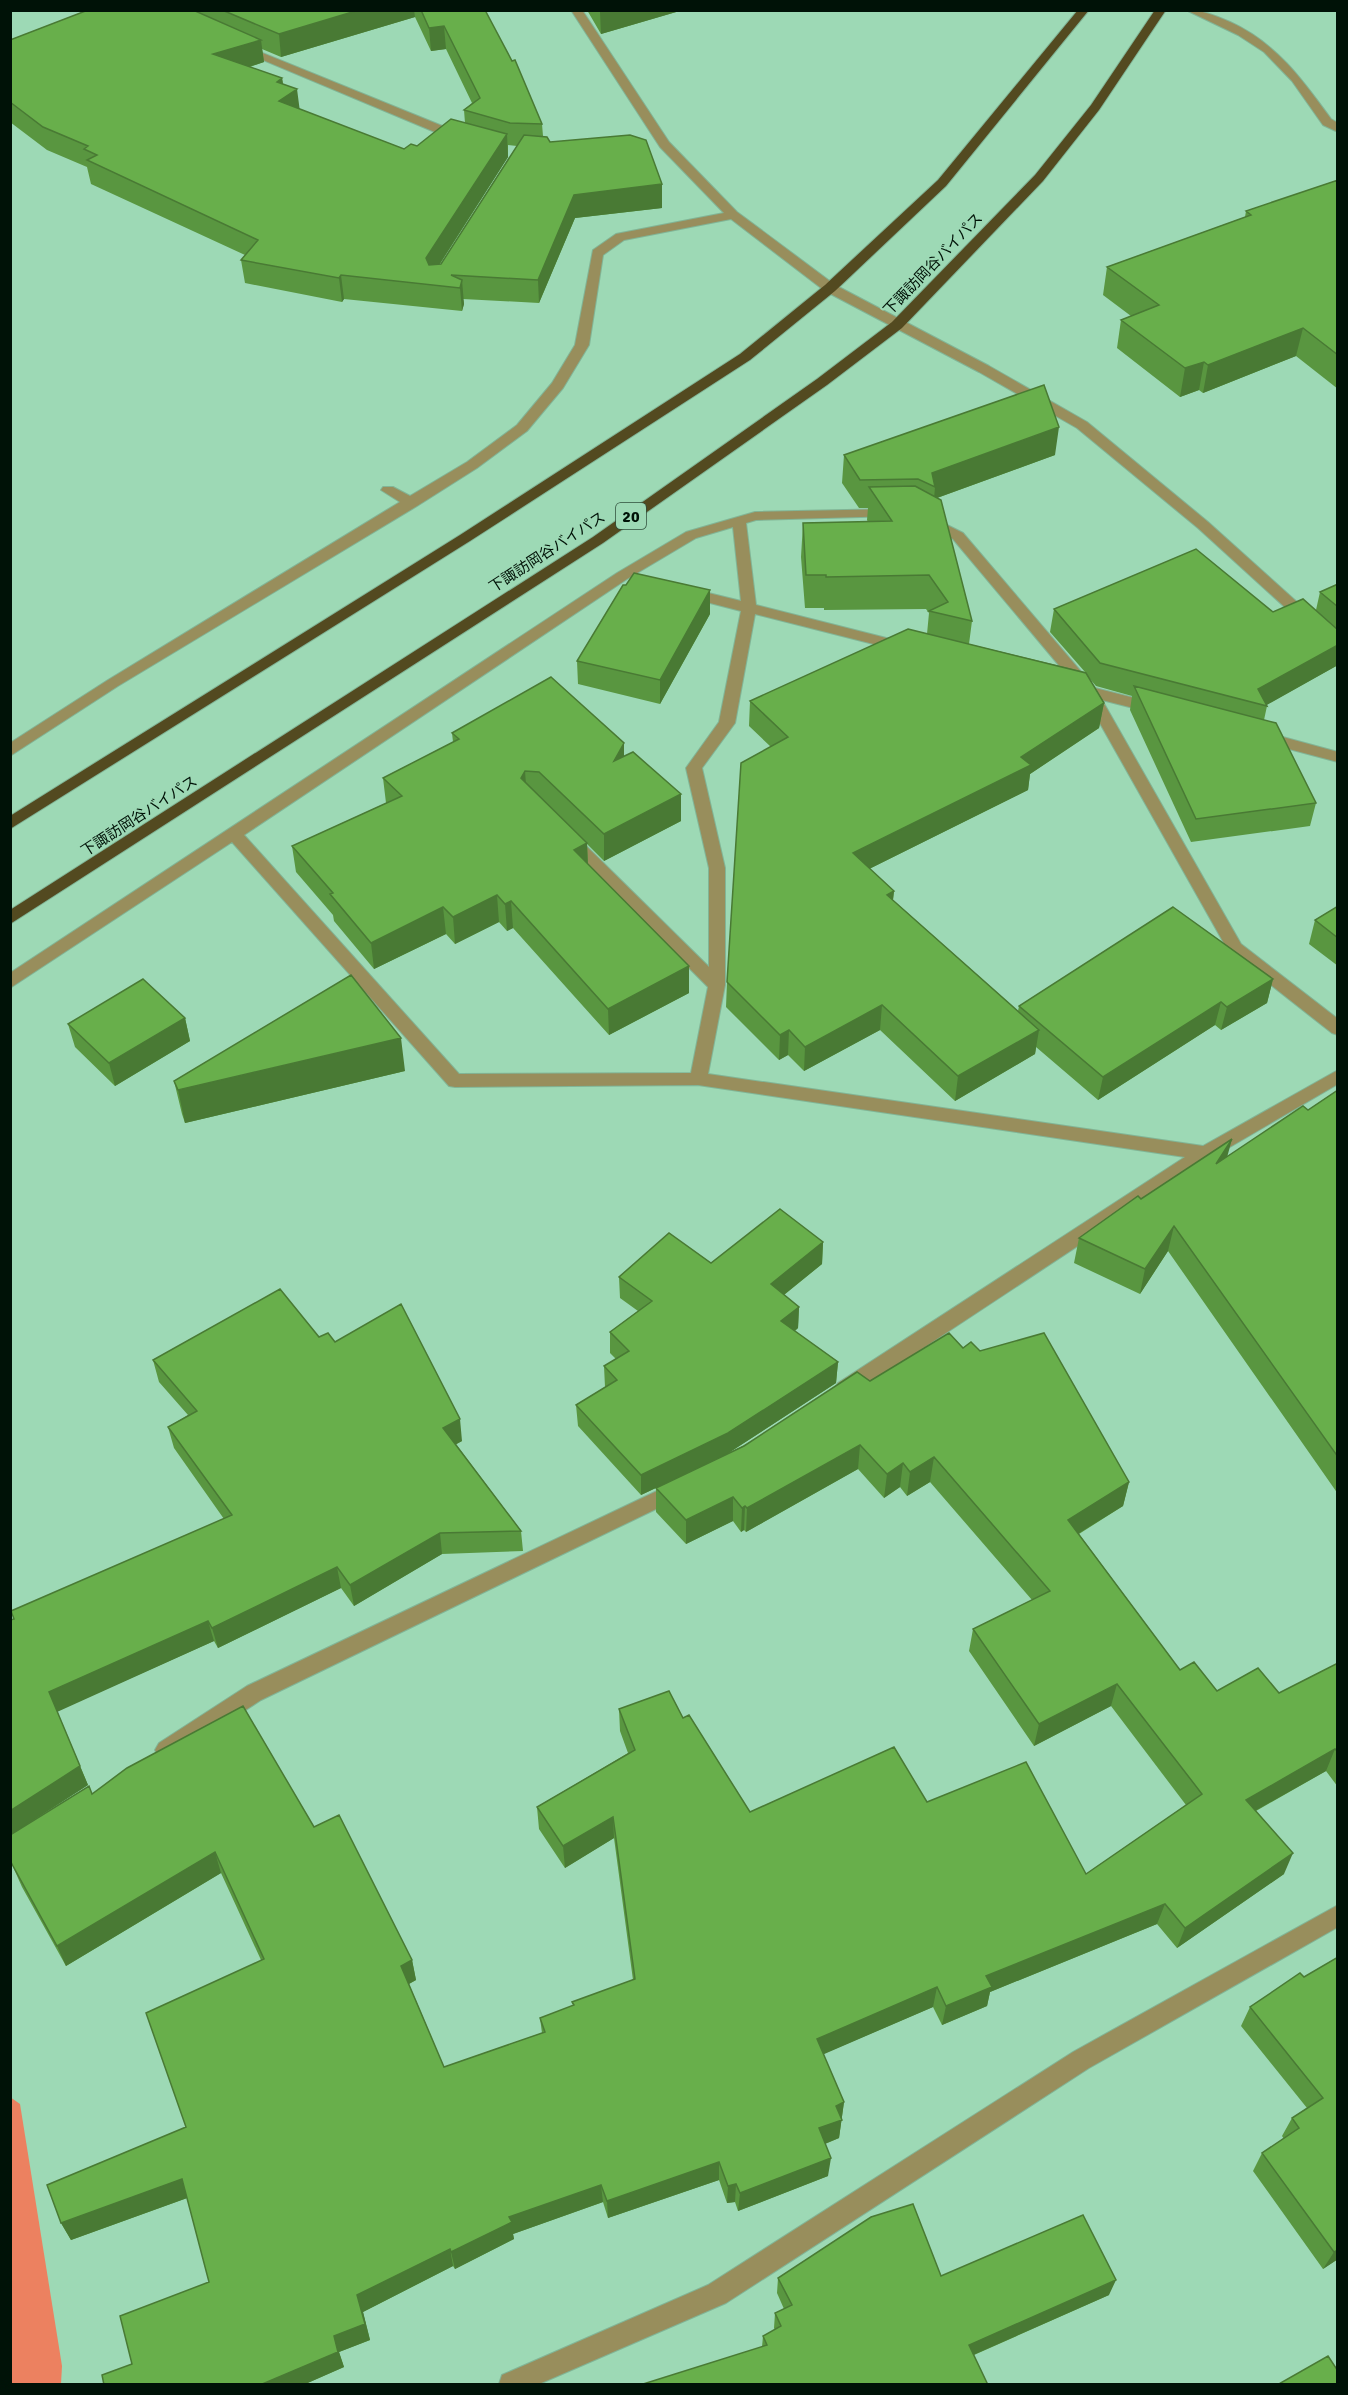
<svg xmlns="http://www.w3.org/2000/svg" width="1348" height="2395" font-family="Signika,'Noto Sans JP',sans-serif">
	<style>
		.green { fill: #ec8160 }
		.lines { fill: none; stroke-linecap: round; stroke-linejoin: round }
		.minor-casing { stroke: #81b596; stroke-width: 2 }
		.highway-casing { stroke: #81b596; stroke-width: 2 }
		.minor { fill: #988e5c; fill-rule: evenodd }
		.highway { fill: #534a20; fill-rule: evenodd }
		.wall { fill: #599640; fill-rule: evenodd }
		.shaded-wall { fill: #497a34 }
		.building { fill: #68af4b; stroke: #497a34; stroke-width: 1.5 }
		.labels { text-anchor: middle; stroke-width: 4.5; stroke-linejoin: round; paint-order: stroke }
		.far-street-label { font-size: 15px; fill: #001207; stroke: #9dd9b5 }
		.shield { fill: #9dd9b5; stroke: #2f4e3b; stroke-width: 1.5 }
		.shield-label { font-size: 16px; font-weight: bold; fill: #001207 }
	</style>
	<rect width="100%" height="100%" fill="#9dd9b5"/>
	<!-- green -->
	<path class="green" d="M10 2097 20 2104 62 2366 61 2384H11Z"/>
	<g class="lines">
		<defs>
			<path id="minor" d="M571 10H582L669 142 737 212 835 285 989 366 1087 422 1208 522 1338 639V653L1333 651 1198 528 1077 428 979 372 825 291 731 219 624 240 603 255 589 345 563 388 527 431 477 468 417 506 118 686 10 756V743L108 680 400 502 381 490 383 487H393L410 496 467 462 517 425 552 383 575 345 593 250 616 234 724 213 660 147Z
				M1186 10C1202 10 1214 15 1230 22 1276 43 1302 79 1331 119L1338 123V132L1323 125 1292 81 1264 52 1238 35Z
				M243 45 462 134 464 137 462 140H454L239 50V46Z
				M892 509 899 513 897 516 756 520 746 523 756 605 910 644 912 647 905 652 755 614 735 723 702 768 725 868V985L708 1074 1203 1146 1338 1070V1084L1211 1158 852 1395 845 1397 838 1395 835 1389 838 1383 1185 1157 698 1085 455 1087 449 1086 232 842 10 988V973L617 573 686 532 755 512ZM733 527 741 601 688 588 681 593 683 596 741 611 719 722 686 768 709 868V967L577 837H565L563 841 708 987 691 1073 459 1074 244 835 627 579 696 538Z
				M927 515 963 533 1095 688 1158 704 1161 708 1153 713 1102 700 1241 944 1338 1019V1035L1332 1033 1229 952 1084 695 1079 693 1076 690 1078 688 953 539 922 522 920 519 922 516Z
				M1264 732 1338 752V762L1259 741 1256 737 1259 733Z
				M678 1481 685 1483 688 1489 685 1495 261 1700 173 1757 166 1760 159 1757 155 1750 159 1743 247 1686Z
				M1338 1905V1927L1089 2068 726 2303 539 2384H499L502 2375 708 2285 1073 2052Z"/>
			<path id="highway" d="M1078 10H1089L946 186 835 291 750 360 470 541 10 829V816L460 535 740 354 825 285 938 180Z
				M1155 10H1166L1099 110 1043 181 902 328 827 385 603 543 10 924V910L593 537 817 379 892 322 1035 175 1091 105Z"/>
		</defs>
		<!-- minor casing -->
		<use href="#minor" class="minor-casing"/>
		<!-- highway casing -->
		<use href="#highway" class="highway-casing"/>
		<!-- minor -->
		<use href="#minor" class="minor"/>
		<!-- highway -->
		<use href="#highway" class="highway"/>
	</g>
	<!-- wall -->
	<path class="wall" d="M88 10H485L542 124 543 136 550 142 662 184V208L575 218 539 303 463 299 464 304 462 311 344 299 342 302 245 283 241 260 245 255 91 184 87 167 47 150 10 122V40ZM415 17 431 51 446 49 472 103 464 110 465 123 417 146 404 149 299 109 283 84 282 78 250 67 264 62 262 49 281 57ZM508 145 517 146 441 264H440L508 157Z
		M587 10H683L601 34Z
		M1338 180V389L1296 356 1203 393 1199 390 1180 397 1117 348 1121 320 1131 316 1103 295 1107 267 1245 217 1246 211Z
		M844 455H1055L937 498 972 621 969 644 1085 672 1050 632 1054 609 1273 612 1316 610 1320 592 1338 584V665L1266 705 1267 706 1264 720 1316 803 1310 826 1191 842 1130 710 1132 696 1096 686 1089 678 1104 703 1099 728 1030 774 1028 790 869 869 894 891 893 900 1018 1011 1019 1006 1273 979 1267 1003 1221 1030 1215 1025 1098 1100 1036 1047 1035 1054 955 1101 880 1030 804 1071 788 1055 779 1060 726 1007 727 982 771 747 749 726 750 701 927 634 929 613 926 609 824 610V608H805L801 557 803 523 868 522 867 520 868 508H859L842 483Z
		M710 614 660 704 578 684 577 661Z
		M452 733 624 756 681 821 604 861 587 844 588 864 689 993 609 1035 513 928 507 931 499 922 455 944 446 934 374 969 334 921 333 915 296 872 292 846 386 803 383 778 453 742Z
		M1338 906V966L1309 944 1315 920Z
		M185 1018 190 1041 115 1086 75 1047 68 1024Z
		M405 1071 185 1123 182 1114 174 1081Z
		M1338 1090V1494L1168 1251 1140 1294 1074 1263 1079 1238 1141 1199 1227 1156 1308 1110Z
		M823 1242 822 1264 784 1295 799 1307 798 1328 795 1331 838 1362 836 1383 727 1454 870 1381 963 1348 980 1351 1129 1482 1123 1506 1079 1534 1180 1670 1217 1691 1279 1693 1338 1663V1787L1326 1771 1256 1811 1284 1874 1177 1948 1157 1924 990 1992 987 2006 942 2025 933 2007 823 2054 844 2102 839 2138 825 2144 828 2176 738 2211 735 2202 727 2203 719 2180 608 2218 603 2202 513 2234 514 2239 455 2269 453 2266 363 2312 370 2340 339 2352 344 2367 303 2385H104L132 2364 209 2282 187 2198 71 2240 61 2223 186 2127 261 1960 221 1873 66 1966 22 1887 10 1860 14 1619 224 1519 174 1448 168 1427 188 1415 159 1382 153 1360 319 1337 335 1342 462 1441 456 1444 521 1531 523 1551 442 1554 354 1606 341 1588 218 1648 214 1641 57 1711 88 1785 17 1831 92 1794 314 1827 412 1960 416 1980 409 1984 444 2067 542 2033 540 2018 573 2006 572 2002 633 1980 614 1838 565 1868 539 1829 537 1807 628 1753 620 1731 619 1709 683 1718 750 1812 927 1802 1086 1874 1186 1805 1111 1706 1034 1746 969 1651 973 1629 1032 1600 930 1482 907 1496 900 1487 884 1498 858 1469 746 1532 744 1530 741 1532 733 1521 686 1544 656 1512V1488L641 1495 578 1426 576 1405 605 1387 604 1366 616 1359 610 1353V1332L638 1311 620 1298 619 1277 711 1263Z
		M1338 1957V2259L1323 2269 1253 2171 1262 2153 1284 2139 1282 2136 1292 2118 1307 2108 1241 2026 1250 2007 1304 1977Z
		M941 2276 1109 2295 974 2355 762 2347 763 2336 775 2330 774 2328 775 2313 784 2309 777 2293 778 2278Z"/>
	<!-- shaded-wall -->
	<path class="shaded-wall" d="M359 10H414L415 17 281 57 279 34Z
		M604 10H683L601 34 600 12Z
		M444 26 446 49 431 51 429 28Z
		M261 40 264 62 216 77 213 54Z
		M282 78 285 97 297 89 300 112 282 124 277 82Z
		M507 134 508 157 428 282 426 258Z
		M662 184V208L575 218 539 303 538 280 574 195Z
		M341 275 344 299 342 302 339 278Z
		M462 280 464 304 462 311 460 288Z
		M1303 328 1296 356 1203 393 1208 365Z
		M1204 362 1199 390 1180 397 1185 368Z
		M1059 427 1055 455 934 499 935 487 932 473Z
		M710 590V614L660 704V680Z
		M1338 645V665L1265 706 1258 689Z
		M1104 703 1099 728 1030 774 1028 790 851 878 853 853 1021 757Z
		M624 743V770L614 761Z
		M525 771 527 798 521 778Z
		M681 794V821L604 861V834Z
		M587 843 588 870 574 850Z
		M894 891 891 916 887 895Z
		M497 895 499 922 455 944 453 917Z
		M511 901 513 928 507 931 505 904Z
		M443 907 446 934 374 969 371 943Z
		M689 966V993L609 1035 608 1009Z
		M1273 979 1267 1003 1221 1030 1227 1007Z
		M1221 1002 1215 1025 1098 1100 1103 1077Z
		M882 1005 880 1030 804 1071 805 1047Z
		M185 1018 190 1041 115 1086 109 1063Z
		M789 1030 788 1055 779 1060 780 1035Z
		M1039 1030 1035 1054 955 1101 958 1076Z
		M401 1038 405 1071 185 1123 178 1090Z
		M1232 1139 1225 1165 1216 1164Z
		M1174 1226 1168 1251 1140 1294 1145 1269Z
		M823 1242 822 1264 770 1306 771 1284Z
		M799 1307 798 1328 780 1342 781 1321Z
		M838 1362 836 1383 727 1454 641 1495V1475Z
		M460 1419 462 1441 446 1450 443 1428Z
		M860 1445 858 1469 746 1532 747 1508Z
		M934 1457 930 1482 907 1496 910 1472Z
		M903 1463 900 1487 884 1498 887 1474Z
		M1129 1482 1123 1506 1063 1543 1068 1520Z
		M733 1497V1521L686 1544V1520Z
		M745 1506 744 1530 741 1532 742 1508Z
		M440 1533 442 1554 354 1606 350 1585Z
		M337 1567 341 1588 218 1648 212 1628Z
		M208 1621 214 1641 57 1712 49 1692Z
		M1117 1684 1111 1706 1034 1746 1039 1724Z
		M1335 1749 1326 1771 1237 1821 1246 1800Z
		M80 1766 88 1785 10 1835V1811Z
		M613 1817 614 1838 565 1868 563 1846Z
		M215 1852 221 1873 66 1966 57 1946Z
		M1293 1853 1284 1874 1177 1948 1185 1928Z
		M1165 1904 1157 1924 990 1992 987 2006 942 2025 946 2006 986 1976Z
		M412 1960 416 1980 405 1986 401 1966Z
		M937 1987 933 2007 815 2058 817 2039Z
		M844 2102 839 2138 817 2147 819 2128 836 2106Z
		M831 2158 828 2176 738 2211 740 2193Z
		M719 2162V2180L608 2218 607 2201Z
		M182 2179 190 2197 71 2240 61 2223Z
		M736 2184 735 2202 727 2203 728 2186Z
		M601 2185 603 2202 513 2234 514 2239 455 2269 451 2252 509 2217Z
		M450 2249 453 2266 363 2312 370 2340 339 2352 344 2367 303 2385H260L334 2336 357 2295Z
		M1338 2250V2259L1323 2269 1334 2252Z
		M1116 2280 1109 2295 964 2359 969 2345Z"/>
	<!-- building -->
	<path class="building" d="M88 10H193L261 40 213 54 282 78 277 82 297 89 279 101 404 149 411 144 417 146 451 119 507 134 426 258 429 265 441 264 524 135 547 137 550 142 630 135 646 140 662 184 574 195 538 280 451 275 462 280 460 288 341 275 339 278 241 260 258 240 87 160 97 155 84 149 88 146 43 127 10 102V40Z
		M222 10H359L279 34Z
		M421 10H485L512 61 515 60 542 124 510 123 464 110 480 98 444 26 429 28Z
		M1338 180V355L1303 328 1208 365 1204 362 1185 368 1121 320 1159 305 1107 267 1251 215 1246 211Z
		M1044 385 1059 427 932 473 935 487 918 479 860 480 844 455Z
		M915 486 941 500 972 621 929 611 948 602 929 575 826 577V575H806L803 523 892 521 869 487Z
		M1196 549 1273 612 1303 599 1338 630V645L1258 689 1267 706 1100 663 1054 609Z
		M634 573 710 590 660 680 577 661 623 585H626Z
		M1338 584V607L1320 592Z
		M908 629 1086 673 1104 703 1021 757 1031 765 853 853 894 891 887 895 1039 1030 958 1076 882 1005 805 1047 789 1030 780 1035 727 982 741 763 788 737 750 701Z
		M551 677 624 743 614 761 633 752 681 794 604 834 539 772 525 771 521 778 587 843 574 850 689 966 608 1009 511 901 505 904 497 895 453 917 443 907 371 943 330 894 333 893 292 846 402 796 383 778 459 739 452 733Z
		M1134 686 1276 723 1316 803 1196 819Z
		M1338 906V938L1315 920Z
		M1173 907 1273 979 1227 1007 1221 1002 1103 1077 1019 1006Z
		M351 975 401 1038 178 1090 174 1081Z
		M143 979 185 1018 109 1063 68 1024Z
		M1338 1090V1457L1174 1226 1145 1269 1079 1238 1138 1196 1141 1199 1232 1139 1216 1164 1303 1106 1308 1110Z
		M780 1209 823 1242 771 1284 799 1307 781 1321 838 1362 728 1433 641 1475 576 1405 617 1380 604 1366 629 1351 610 1332 652 1301 619 1277 669 1233 711 1263Z
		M280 1289 319 1337 328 1333 335 1342 401 1304 460 1419 443 1428 521 1531 440 1533 350 1585 337 1567 212 1628 208 1621 49 1692 80 1766 10 1811V1620L14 1619 11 1611 232 1515 168 1427 197 1411 153 1360Z
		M949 1333 963 1348 971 1342 980 1351 1044 1333 1129 1482 1068 1520 1180 1670 1194 1662 1217 1691 1258 1668 1279 1693 1338 1663V1752L1335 1749 1246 1800 1293 1853 1185 1928 1165 1904 986 1976 992 1987 946 2006 937 1987 817 2039 844 2102 836 2106 842 2120 819 2128 831 2158 740 2193 736 2184 728 2186 719 2162 607 2201 601 2185 509 2217 512 2222 451 2252 450 2249 357 2295 365 2324 334 2336 338 2352 260 2385H104L102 2375 132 2364 120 2316 209 2282 182 2179 61 2223 47 2185 186 2127 146 2013 264 1959 215 1852 57 1946 13 1866 10 1860V1835L89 1786 92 1794 127 1768 243 1706 314 1827 339 1815 412 1960 401 1966 444 2067 545 2032 540 2018 574 2005 572 2002 635 1979 613 1817 563 1846 537 1807 635 1750 619 1709 669 1691 683 1718 689 1715 750 1812 894 1747 927 1802 1026 1762 1086 1874 1202 1794 1117 1684 1039 1724 973 1629 1050 1591 934 1457 910 1472 903 1463 887 1474 860 1445 747 1508 745 1506 742 1508 733 1497 686 1520 656 1488 744 1446 857 1372 870 1381Z
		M1338 1957V2250L1334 2252 1262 2153 1299 2128 1292 2118 1323 2098 1250 2007 1300 1973 1304 1977Z
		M913 2204 941 2276 1083 2215 1116 2280 969 2345 988 2385H640L767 2345 763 2336 781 2326 775 2313 792 2305 778 2278 871 2217Z
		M1328 2356 1338 2371V2385H1277Z"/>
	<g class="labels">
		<!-- far-street labels -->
		<g class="far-street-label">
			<text transform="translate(933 264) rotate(-46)" y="5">下諏訪岡谷バイパス</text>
			<text transform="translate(547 552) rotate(-33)" y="5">下諏訪岡谷バイパス</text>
			<text transform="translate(139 816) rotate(-33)" y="5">下諏訪岡谷バイパス</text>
		</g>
		<!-- shield labels -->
		<rect class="shield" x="616" y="503" width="30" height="26" rx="4.5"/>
		<g class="shield-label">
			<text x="631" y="522">20</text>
		</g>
	</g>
	<!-- border -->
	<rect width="1348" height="2395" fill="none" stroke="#001207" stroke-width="24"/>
</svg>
